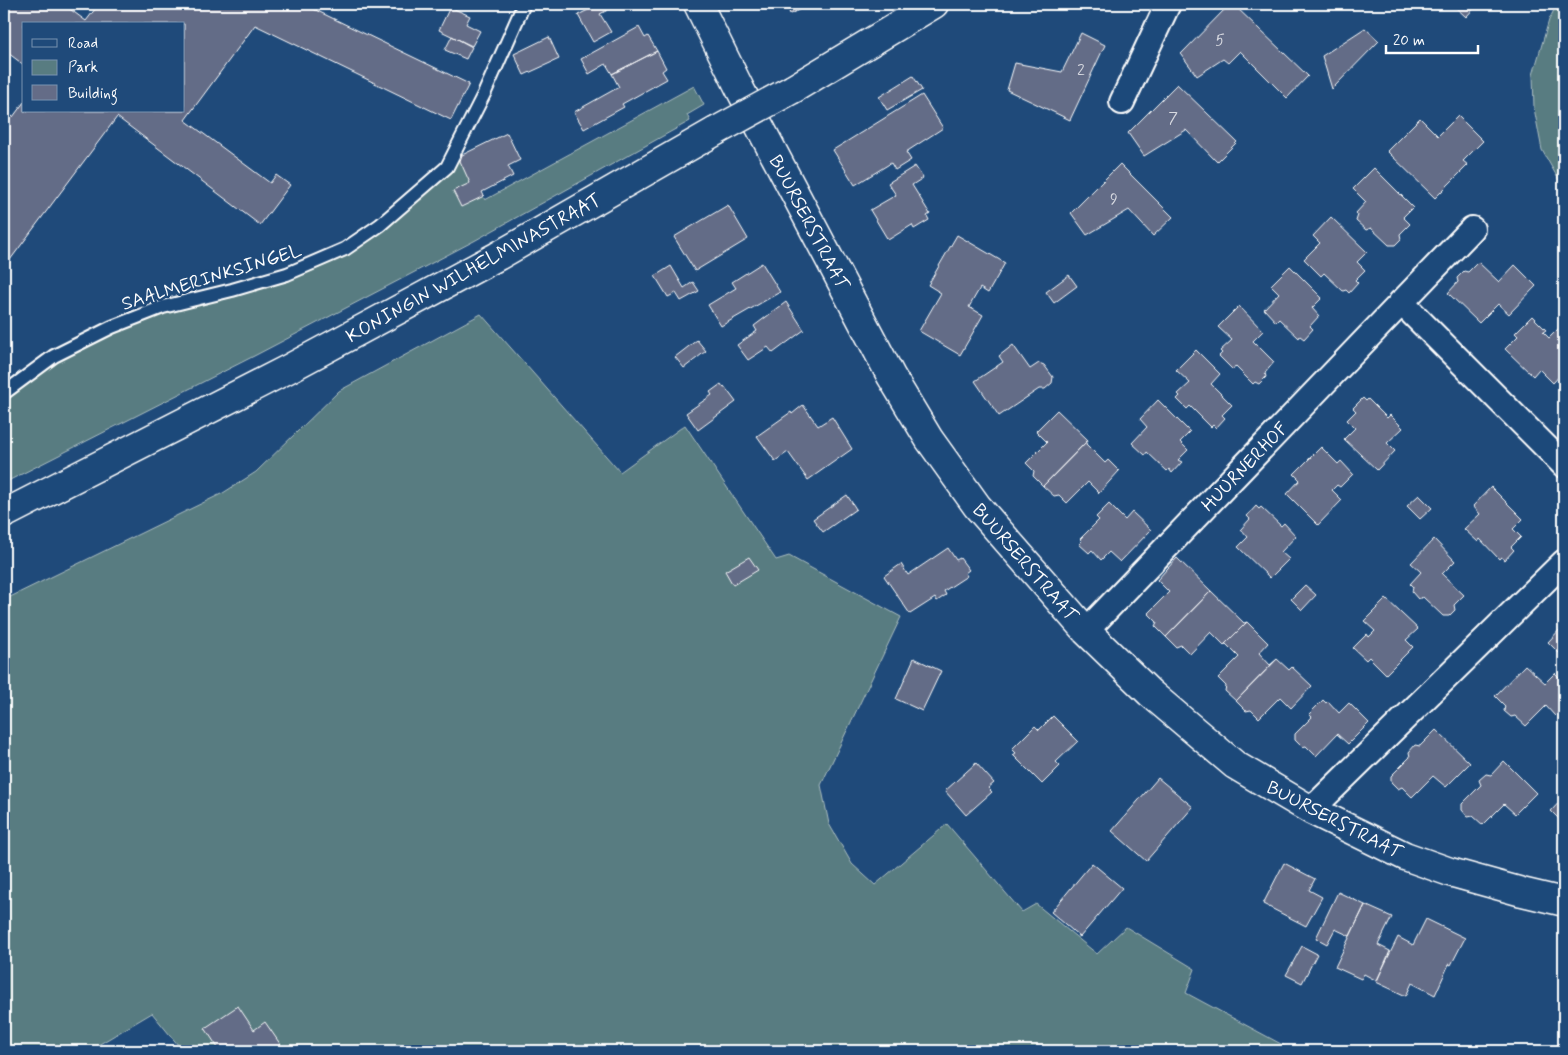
<svg xmlns="http://www.w3.org/2000/svg" width="1568" height="1055" font-family="Mynerve,sans-serif">
	<style>
		.green { fill: #587c81; stroke: #acbec0 }
		.building { fill: #646c87; stroke: #fff }
		.lines { fill: none; stroke-linecap: round; stroke-linejoin: round }
		.service-casing { stroke: #fff; stroke-width: 16 }
		.minor-casing { stroke: #fff; stroke-width: 28 }
		.secondary-casing { stroke: #fff; stroke-width: 31 }
		.service { stroke: #1f4a7a; stroke-width: 12 }
		.minor { stroke: #1f4a7a; stroke-width: 24 }
		.secondary { stroke: #1f4a7a; stroke-width: 28 }
		.secondary-bridge-casing { stroke: #fff; stroke-width: 31; stroke-linecap: butt }
		.secondary-bridge { stroke: #1f4a7a; stroke-width: 28 }
		.labels { text-anchor: middle; stroke-width: 5; stroke-linejoin: round; paint-order: stroke }
		.number-label { font-size: 16px; fill: #d8dae1 }
		.street-label { font-size: 19px; fill: #fff; stroke: #1f4a7a }
	</style>
	<rect width="100%" height="100%" fill="#1f4a7a"/>
	<filter id="ink" filterUnits="userSpaceOnUse"><feTurbulence type="fractalNoise" baseFrequency=".02" numOctaves="2"/><feDisplacementMap in="SourceGraphic" scale="10" xChannelSelector="R" yChannelSelector="G"/><feConvolveMatrix kernelMatrix="1 2 1 2 8 2 1 2 1" color-interpolation-filters="sRGB"/></filter>
	<g filter="url(#ink)">
		<!-- green -->
		<path class="green" d="M1557 4H1564V189L1542 150 1534 108 1533 75 1549 20Z
			M694 86 704 105 687 115 690 121 474 241 256 355 4 483V403L40 371 84 342 136 320 339 252 423 195 461 158 485 200Z
			M481 314 620 472 685 425 776 560 789 556 901 617 821 785 829 824 852 864 875 885 947 824 1022 912 1036 904 1097 954 1126 927 1195 969 1186 993 1294 1051H183L152 1013 88 1051H4V600L223 493 256 472 339 391Z"/>
		<!-- building -->
		<path class="building" d="M4 4H63L86 21 99 4H303L469 84 451 120 255 25 185 120 270 183 276 175 290 185 260 225 117 117 4 268V110L13 117 24 102V111H184V24H24V65L4 50Z
			M584 4H619L600 14 611 32 593 42 578 15 588 10Z
			M786 4H819L806 9 805 7 790 14Z
			M1230 4H1233L1308 76 1287 98 1240 51 1228 63 1223 59 1197 76 1181 54Z
			M1452 4H1478L1466 17Z
			M450 7 470 16 466 24 480 31 472 46 439 30Z
			M639 27 645 38 648 36 657 51 612 74 606 64 589 74 581 59Z
			M1365 28 1379 41 1332 89 1322 56Z
			M1081 33 1105 45 1070 120 1007 90 1015 63 1062 72Z
			M452 36 472 47 466 59 445 50Z
			M549 37 559 59 524 75 514 54Z
			M657 51 666 68 662 71 667 79 622 104 624 107 584 129 574 112 619 87 612 74Z
			M913 76 922 90 887 110 879 97Z
			M1177 84 1237 142 1217 162 1186 130 1144 156 1128 133Z
			M922 95 943 128 906 152 911 160 895 170 891 163 855 185 833 150Z
			M1458 116 1483 141 1463 161 1468 165 1435 198 1387 151 1420 118 1438 136Z
			M507 133 520 160 508 166 513 176 482 192 484 196 461 207 453 191 470 183 460 161 462 155Z
			M1120 164 1173 217 1153 236 1129 210 1087 235 1071 213Z
			M915 166 923 178 912 185 930 214 927 216 929 220 914 229 912 225 888 240 870 210 896 195 888 183Z
			M1374 168 1413 207 1403 217 1410 224 1400 234 1401 239 1395 245H1389L1371 228 1366 230 1356 221 1358 215 1356 213 1366 202 1353 189Z
			M728 205 748 239 695 271 674 237Z
			M1331 217 1367 252 1357 262 1365 270 1355 280 1358 283 1349 293 1346 290 1343 291 1324 273 1321 276 1304 259 1320 243 1313 236Z
			M957 235 1005 263 988 293 980 288 969 307 983 315 960 355 919 331 941 293 928 285Z
			M1478 262 1499 282 1515 265 1536 286 1509 314 1498 304 1479 323 1448 293 1458 282 1457 278 1464 271 1468 272Z
			M762 263 780 292 721 326 708 305 736 288 732 282Z
			M671 266 684 288 693 282 699 291 681 301 676 293 668 297 655 276Z
			M1290 266 1322 298 1312 308 1319 316 1310 326 1313 329 1304 339 1300 336 1299 338 1279 319 1276 322 1264 309 1279 293 1271 285Z
			M1069 275 1077 286 1054 303 1046 292Z
			M786 302 804 330 773 353 768 347 748 360 737 345 757 331 754 326Z
			M1239 306 1263 331 1253 341 1274 362 1265 373 1266 377 1259 384 1255 382 1253 384 1235 366 1233 370 1219 356 1222 353 1220 351 1232 340 1218 327Z
			M1532 316 1546 330 1543 332 1549 338 1559 328 1564 333V371L1553 383 1539 369 1533 376 1505 349 1518 336 1515 333Z
			M697 340 706 351 684 368 675 357Z
			M1013 345 1030 369 1039 363 1044 365 1053 377 1052 383 1045 389H1039L999 416 975 381 1003 362 999 356Z
			M1196 350 1220 374 1211 384 1232 405 1222 415 1225 418 1216 428 1213 425 1211 427 1190 406 1187 409 1177 399 1180 396 1178 394 1190 383 1176 370Z
			M721 384 723 387 724 386 736 402 698 430 686 413 712 395 710 392Z
			M1363 398 1366 401 1368 399 1387 418 1390 415 1403 428 1387 443 1395 451 1377 470 1344 439 1355 428 1347 420 1356 411 1353 408Z
			M1158 400 1190 432 1180 442 1188 450 1178 460 1182 462 1172 473 1169 469 1167 471 1147 452 1145 455 1132 443 1147 427 1140 419Z
			M803 405 818 426 832 417 852 449 808 480 788 452 775 461 757 436 791 412 792 414Z
			M1057 410 1088 440 1043 486 1033 476 1034 471 1026 463 1047 442 1036 431Z
			M1088 440 1086 444 1105 463 1108 460 1119 471 1099 493 1088 482 1067 503 1059 495 1054 496 1043 486Z
			M1321 447 1338 464 1341 461 1353 474 1340 487 1337 485 1332 490 1342 500 1318 525 1287 494 1300 480 1294 474Z
			M1491 487 1523 519 1513 529 1521 537 1511 547 1514 550 1505 560 1501 557 1499 559 1480 539 1478 542 1464 529 1480 514 1473 506Z
			M847 495 856 509 823 532 813 519Z
			M1419 495 1432 508 1420 519 1407 506Z
			M1109 504 1125 520 1132 512 1151 530 1120 562 1109 552 1101 560 1092 550 1089 553 1079 544 1082 541 1080 539 1099 520 1096 517Z
			M1256 506 1259 509 1261 507 1281 526 1284 523 1296 536 1281 552 1289 559 1270 578 1238 547 1248 537 1241 529 1250 519 1247 516Z
			M1434 539 1455 561 1442 574 1464 595 1454 605 1455 610 1449 616H1443L1423 597 1418 599 1412 592 1413 587 1410 584 1421 572 1411 563Z
			M948 548 956 560 960 558 969 570 965 573 967 576 944 591 946 595 937 601 935 598 910 614 884 576 901 564 908 575Z
			M749 557 758 570 733 585 725 571Z
			M1177 558 1211 591 1166 637 1155 626 1157 622 1148 613 1169 592 1157 580Z
			M1305 585 1316 595 1302 610 1291 599Z
			M1211 591 1244 623 1247 622 1224 645 1211 632 1190 654 1181 645 1176 647 1166 637Z
			M1386 599 1418 629 1406 640 1413 647 1386 674 1369 657 1366 660 1353 648 1367 634 1369 637 1375 631 1364 621Z
			M1247 622 1268 643 1259 653 1270 665 1277 659 1236 701 1225 691 1226 686 1218 678 1239 657 1226 644 1224 645Z
			M1564 625V658L1548 642Z
			M914 658 941 671 922 711 896 699Z
			M1277 659 1289 670 1292 667 1312 686 1291 708 1280 697 1259 718 1251 710 1246 711 1236 701Z
			M1525 665 1545 683 1555 673 1564 682V707L1555 716 1546 706 1526 726 1515 716 1511 717 1504 711 1505 706 1495 696Z
			M1323 700 1326 703 1328 701 1339 713 1349 703 1369 723 1348 744 1337 734 1316 756 1306 746 1302 747 1295 740V734L1312 717 1309 714Z
			M1053 716 1078 741 1056 762 1060 766 1042 784 1013 755 1016 753 1012 749 1035 726 1039 730Z
			M1436 730 1470 763 1446 787 1433 776 1412 797 1402 787 1398 789 1391 782V776L1410 757 1409 752 1415 745 1420 746Z
			M1504 761 1536 793 1515 814 1504 804 1483 825 1473 816 1468 817 1462 810V804L1481 785 1479 780 1486 774 1491 775Z
			M976 763 994 783 988 788 992 792 966 815 945 791Z
			M1158 778 1193 807 1146 861 1112 831Z
			M1564 797V821L1563 823 1551 811Z
			M1092 863 1122 888 1080 937 1051 912Z
			M1284 863 1315 879 1309 890 1322 897 1306 926 1263 904Z
			M1338 892 1365 905 1350 936 1335 929 1327 944 1316 938Z
			M1365 905 1392 917 1378 945 1390 951 1377 981 1364 974 1361 979 1335 967Z
			M1426 919 1465 938 1451 965 1449 964 1435 995 1412 983 1406 996 1376 982 1398 937 1413 945Z
			M1302 946 1317 954 1302 983 1286 975Z
			M238 1006 254 1030 265 1022 285 1051H220L205 1028Z"/>
		<g class="lines">
			<defs>
				<path id="service" d="M4 393 54 356 112 327 163 307 232 290 287 274 345 249 380 225 447 167 485 92 524 4"/>
				<path id="minor" d="M1122 102 1168 4
					M1401 302 1564 465
					M1086 631 1472 229
					M1311 810 1564 562"/>
				<path id="secondary" d="M698 4 741 91 891 376 929 439 977 506 1086 631 1150 693 1235 765 1311 810 1405 856 1450 872 1522 892 1564 902
					M793 89 934 4
					M4 514 288 369 498 256 716 131"/>
			</defs>
			<!-- service casing -->
			<use href="#service" class="service-casing"/>
			<!-- minor casing -->
			<use href="#minor" class="minor-casing"/>
			<!-- secondary casing -->
			<use href="#secondary" class="secondary-casing"/>
			<!-- service -->
			<use href="#service" class="service"/>
			<!-- minor -->
			<use href="#minor" class="minor"/>
			<!-- secondary -->
			<use href="#secondary" class="secondary"/>
			<defs>
				<path id="secondary-bridge" d="M716 131 793 89"/>
			</defs>
			<!-- secondary-bridge casing -->
			<use href="#secondary-bridge" class="secondary-bridge-casing"/>
			<!-- secondary-bridge -->
			<use href="#secondary-bridge" class="secondary-bridge"/>
		</g>
	</g>
	<g class="labels">
		<!-- number labels -->
		<g class="number-label">
			<text x="1220" y="45">5</text>
			<text x="1081" y="75">2</text>
			<text x="1173" y="123">7</text>
			<text x="1114" y="204">9</text>
		</g>
		<!-- street labels -->
		<g class="street-label">
			<text transform="translate(810 222) rotate(62)" y="7">BUURSERSTRAAT</text>
			<text transform="translate(473 267) rotate(-29)" y="7">KONINGIN WILHELMINASTRAAT</text>
			<text transform="translate(211 276) rotate(-17)" y="7">SAALMERINKSINGEL</text>
			<text transform="translate(1244 466) rotate(-46)" y="7">HUURNERHOF</text>
			<text transform="translate(1026 562) rotate(49)" y="7">BUURSERSTRAAT</text>
			<text transform="translate(1335 819) rotate(27)" y="7">BUURSERSTRAAT</text>
		</g>
	</g>
	<!-- margin -->
	<rect width="1568" height="1055" fill="none" stroke="#1f4a7a" stroke-width="20"/>
	<rect x="10" y="10" width="1548" height="1035" fill="none" stroke="#fff" stroke-width="2" filter="url(#ink)"/>
	<!-- legend -->
	<rect x="22" y="22" width="162" height="90" fill="#1f4a7a" stroke="#7992af"/>
	<rect x="32" y="39" width="25" height="8" fill="#1f4a7a" stroke="#7992af"/>
	<text x="68" y="48" font-size="15" fill="#ffffff">Road</text>
	<rect x="32" y="60" width="25" height="15" fill="#587c81" stroke="#7992af"/>
	<text x="68" y="72" font-size="15" fill="#ffffff">Park</text>
	<rect x="32" y="85" width="25" height="15" fill="#646c87" stroke="#7992af"/>
	<text x="68" y="98" font-size="15" fill="#ffffff">Building</text>
	<!-- scale -->
	<path d="M1386 45v8h92v-8" fill="none" stroke="#ffffff" stroke-width="2.5"/>
	<text x="1393" y="45" font-size="15" fill="#ffffff" stroke="#1f4a7a" stroke-width="4" paint-order="stroke">20 m</text>
</svg>
